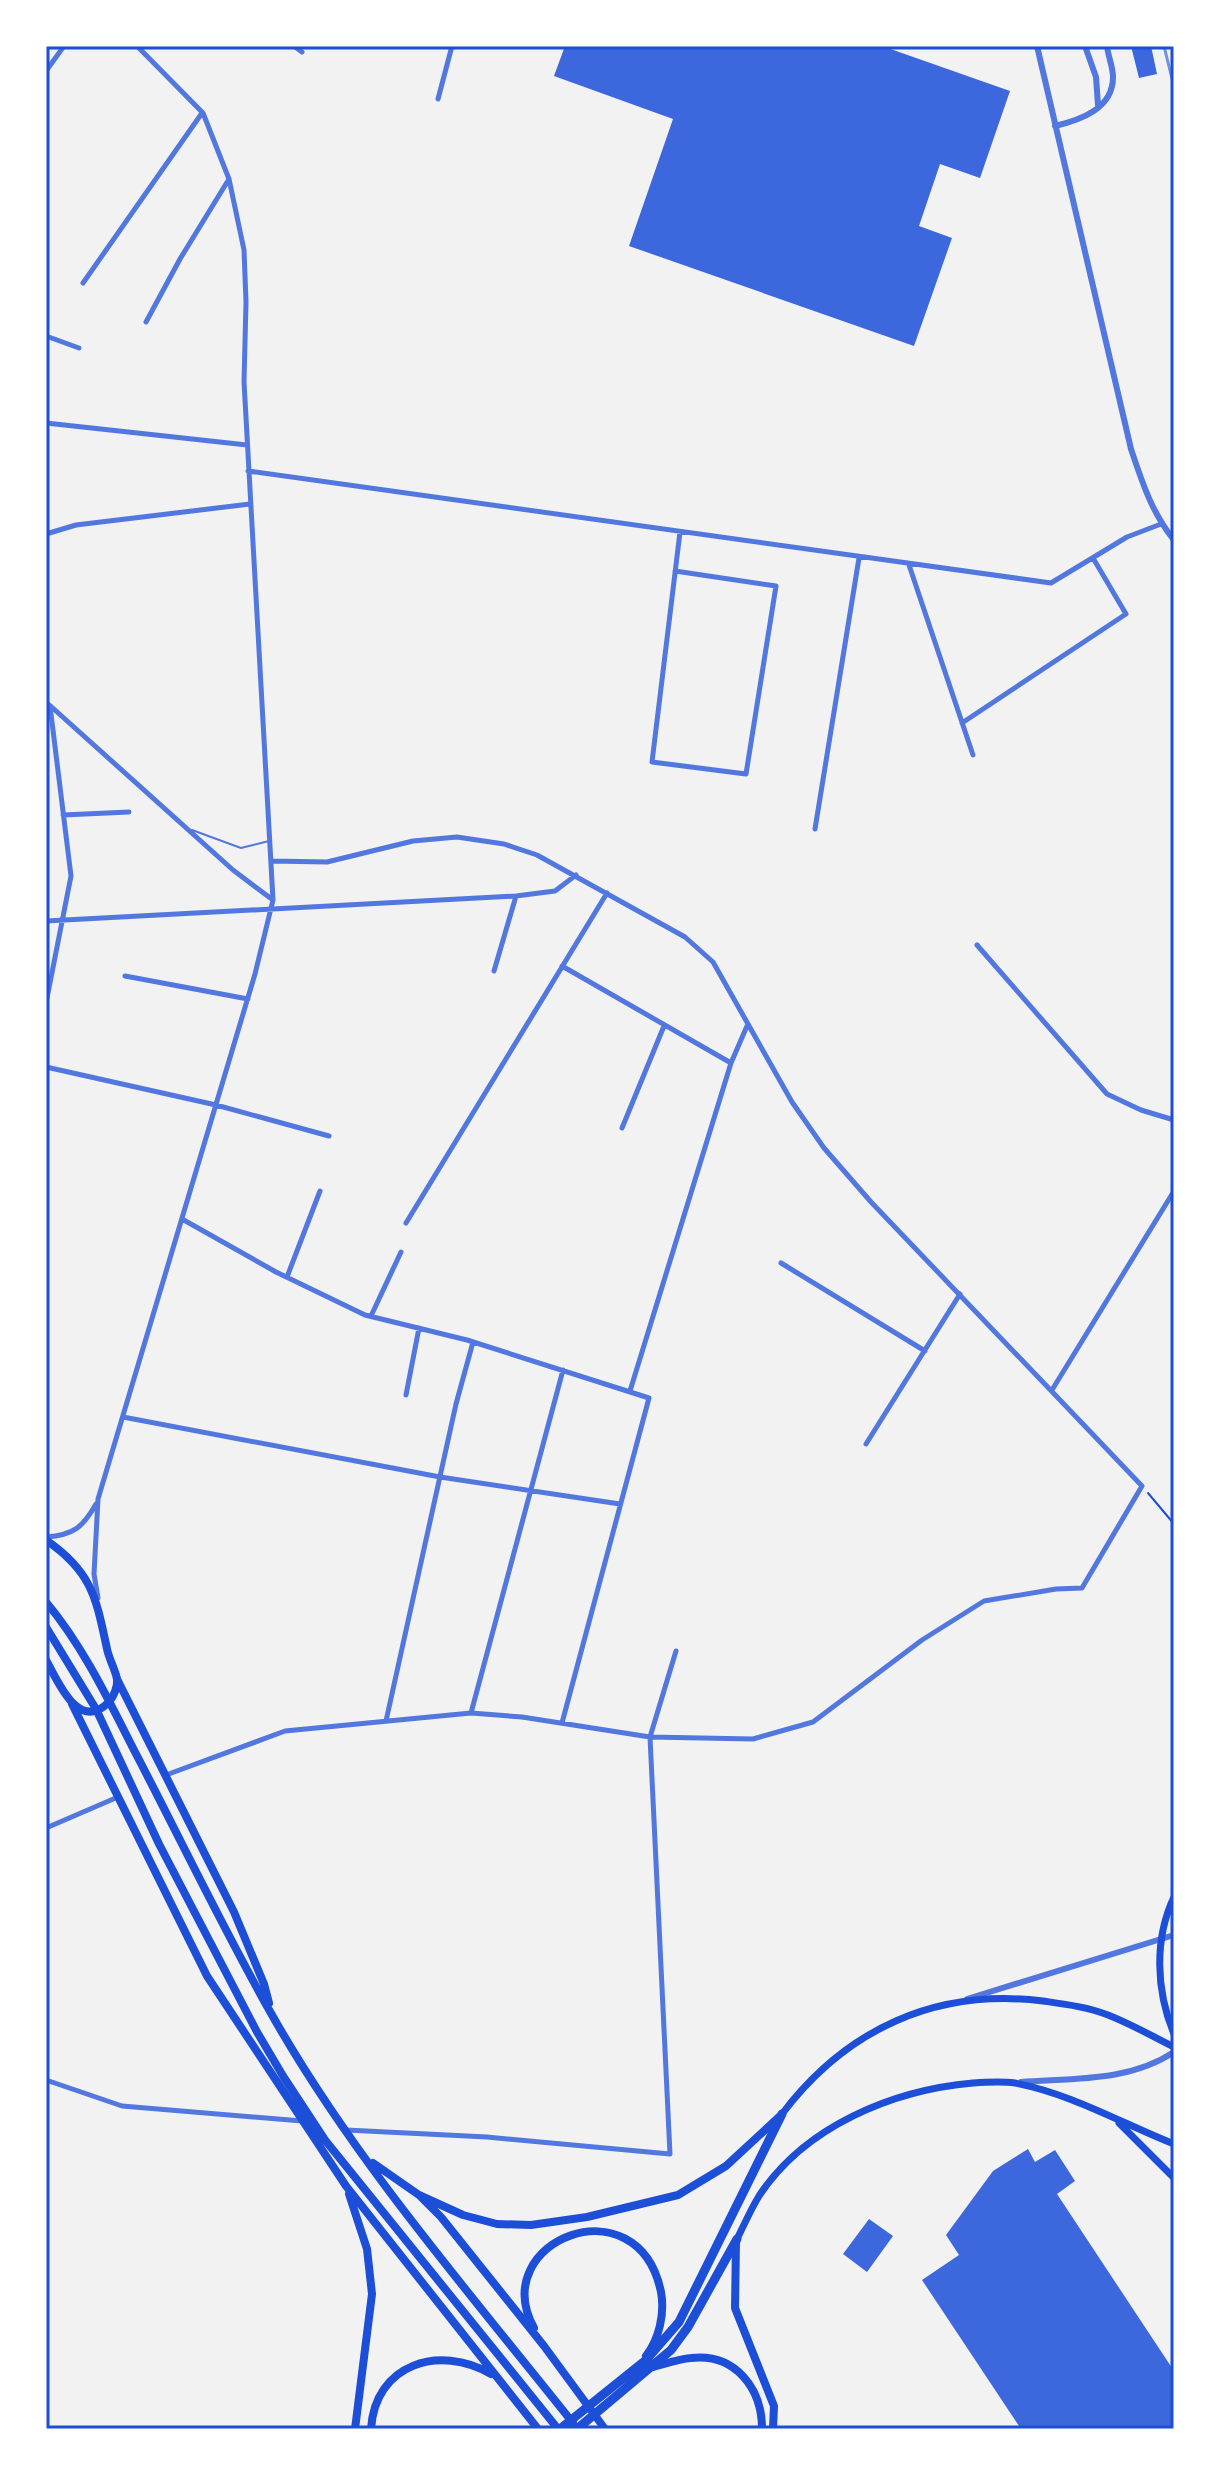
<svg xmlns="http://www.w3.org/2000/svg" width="1220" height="2475" font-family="Jost,sans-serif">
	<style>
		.building { fill: #3d67dc }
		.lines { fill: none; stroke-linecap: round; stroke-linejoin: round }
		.path { stroke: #1d4ed8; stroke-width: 2 }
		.service { stroke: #5277de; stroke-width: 2 }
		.minor { stroke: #5277de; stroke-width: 5 }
		.tertiary { stroke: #5277de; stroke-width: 6 }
		.secondary { stroke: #1d4ed8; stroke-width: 7 }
		.primary { stroke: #1d4ed8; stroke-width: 8 }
		.trunk { stroke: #1d4ed8; stroke-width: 8 }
		.motorway { stroke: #1d4ed8; stroke-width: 9 }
		.rail { stroke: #7290e2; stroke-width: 3 }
		.neatline { fill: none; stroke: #1d4ed8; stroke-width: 3 }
	</style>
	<rect width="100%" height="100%" fill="#f2f2f2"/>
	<!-- building -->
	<path class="building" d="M565 46H882L1010 91 980 178 940 164 919 226 952 238 914 346 629 246 673 119 554 76Z
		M1131 46H1151L1157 74 1139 78Z
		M1028 2149 1035 2162 1055 2150 1075 2181 1057 2194 1174 2371V2429H1021L922 2280 959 2255 946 2235 993 2171Z
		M869 2219 893 2236 867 2272 843 2254Z"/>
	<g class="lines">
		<!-- path -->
		<path class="path" d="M1148 1493 1174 1524"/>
		<!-- service -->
		<path class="service" d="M192 830 241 848 269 841"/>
		<!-- minor -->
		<path class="minor" d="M294 46 302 52
			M46 71 64 46
			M438 99 452 46
			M83 283 202 113
			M146 322 180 259 229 179
			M46 336 79 348
			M46 423 247 445
			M248 471 1051 583 1127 537 1161 524
			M46 534 76 525 250 504
			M909 565 973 755
			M675 571 776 586 746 774 652 762 680 532
			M46 702 233 870 273 900
			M962 723 1126 614 1093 558
			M63 815 129 812
			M815 829 859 558
			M46 921 516 896 555 891 576 875
			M977 945 1107 1094 1141 1110 1174 1120
			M562 966 731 1063
			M494 971 516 896
			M125 976 248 999
			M46 1003 71 876 50 706
			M46 1067 216 1105 329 1136
			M622 1128 664 1026
			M182 1219 276 1272 365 1315 467 1340 649 1398 562 1723
			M406 1223 607 893
			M781 1263 925 1351
			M287 1277 320 1191
			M371 1316 401 1252
			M1052 1390 1174 1191
			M630 1391 731 1063 747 1026
			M406 1395 419 1328
			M123 1417 440 1477 620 1504
			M866 1444 960 1294
			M46 1537C74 1535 83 1527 96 1504
			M98 1598 94 1574 98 1499 255 974 273 900 244 382 246 302 244 250 229 179 203 113 137 46
			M471 1713 563 1370
			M386 1721 456 1404 473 1342
			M166 1775 285 1731 471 1713 522 1717 650 1737 753 1739 813 1722 922 1640 984 1601 1056 1589 1082 1588 1142 1486 871 1202 824 1148 792 1102 713 962 685 937 537 855 504 844 457 837 413 841 327 862 272 861
			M46 1828 118 1797
			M46 2080 122 2106 302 2121
			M346 2130 487 2137 670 2154 650 1737 676 1651"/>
		<!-- tertiary -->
		<path class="tertiary" d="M1037 46 1131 449C1142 482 1152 513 1174 540
			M1085 46 1096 77 1098 105
			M1055 126C1080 120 1113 109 1113 77 1113 67 1108 56 1107 46
			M967 1999 1174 1935
			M1021 2082C1072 2078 1129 2082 1174 2052"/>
		<!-- secondary -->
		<path class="secondary" d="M1174 1897C1154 1939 1156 1991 1174 2034
			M782 2114C846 2029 936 1988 1043 2001 1064 2004 1088 2007 1108 2015 1131 2024 1152 2036 1174 2047
			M1119 2123 1174 2178
			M737 2239C744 2225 751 2209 759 2196 805 2126 893 2090 973 2083 987 2082 1001 2081 1015 2083 1072 2094 1121 2123 1174 2144"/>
		<!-- primary -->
		<path class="primary" d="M46 1540C92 1572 96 1597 107 1649 109 1659 115 1669 117 1679 118 1686 114 1696 109 1702 78 1733 58 1681 46 1660"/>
		<!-- trunk -->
		<path class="trunk" d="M46 1602C83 1646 109 1701 135 1752 181 1840 223 1929 272 2015 354 2160 469 2292 573 2423
			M46 1627 96 1709 159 1844 257 2032 283 2076 325 2140 558 2429
			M117 1679 234 1912 264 1984 269 2003
			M72 1704 207 1976 346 2186 538 2429
			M373 2163 419 2195 441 2217 544 2346 605 2429
			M349 2194 367 2249 372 2294 355 2429
			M419 2195 463 2215 497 2224 531 2225 587 2217 678 2195 726 2166 779 2117
			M736 2242 735 2308 774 2406 773 2429
			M534 2328C486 2240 638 2181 661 2292 665 2314 659 2339 646 2356
			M653 2367C665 2364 678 2359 691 2358 735 2353 762 2388 762 2429
			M371 2429C375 2364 439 2344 491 2374"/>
		<!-- motorway -->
		<path class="motorway" d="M560 2429 646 2360 679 2322 782 2114
			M577 2429 671 2350 688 2327 737 2239"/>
		<!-- rail -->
		<path class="rail" d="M1164 46 1174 87"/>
	</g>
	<!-- border -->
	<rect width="1220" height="2475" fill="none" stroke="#ffffff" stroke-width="96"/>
	<rect x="48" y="48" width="1124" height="2379" class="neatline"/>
</svg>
